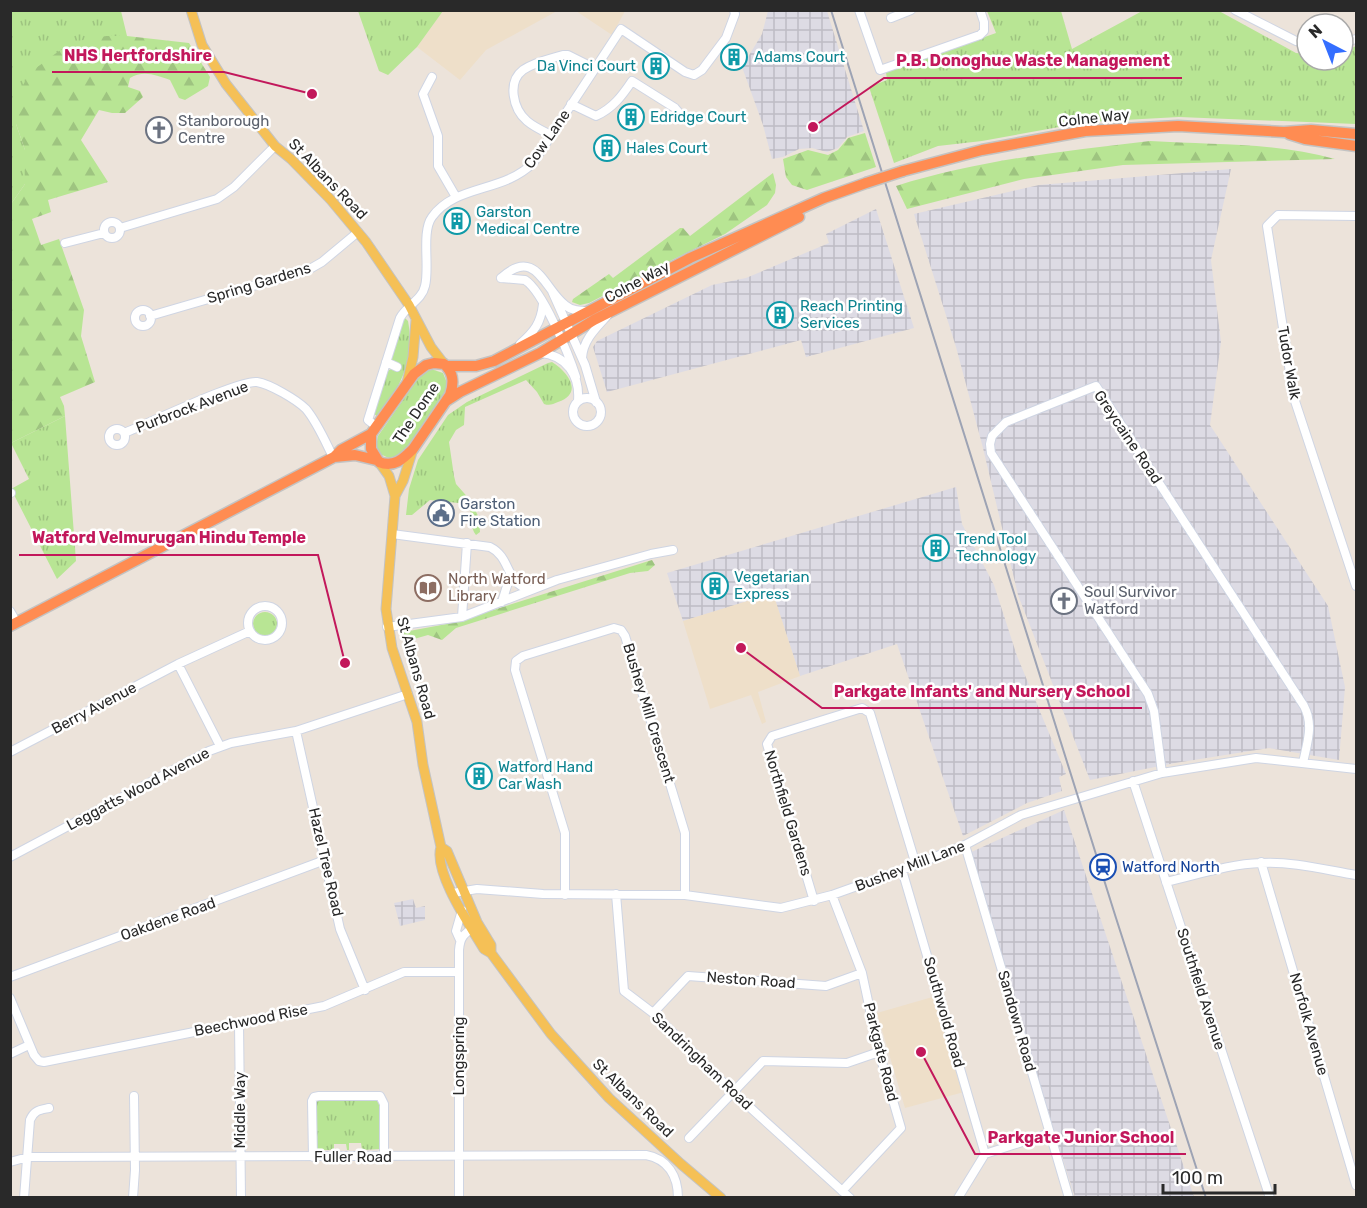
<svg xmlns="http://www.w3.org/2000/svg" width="1367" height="1208" font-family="Rubik,sans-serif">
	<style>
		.industrial { fill: url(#industrial-grid) }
		.education { fill: #eedfc9 }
		.grass { fill: url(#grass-tufts) }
		.forest { fill: url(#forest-firs) }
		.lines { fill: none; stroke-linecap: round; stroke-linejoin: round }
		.minor-casing { stroke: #cfd5e3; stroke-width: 10 }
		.major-casing { stroke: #c3c3c3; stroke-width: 11 }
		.highway-casing { stroke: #c3c3c3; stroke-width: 13 }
		.minor { stroke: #fff; stroke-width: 8 }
		.major { stroke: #f5c056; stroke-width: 9 }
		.highway { stroke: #ff8c52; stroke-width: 10 }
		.rail { stroke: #9da3b4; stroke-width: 2 }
		.highway-bridge-casing { stroke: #c3c3c3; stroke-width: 13; stroke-linecap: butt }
		.highway-bridge { stroke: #ff8c52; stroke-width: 10 }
		.labels { text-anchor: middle; stroke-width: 5; stroke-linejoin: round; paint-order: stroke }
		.culture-label { font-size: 15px; fill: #0d838f; stroke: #fff; text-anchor: start }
		.street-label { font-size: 15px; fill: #292929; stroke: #fff }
		.worship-label { font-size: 15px; fill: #5b616d; stroke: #fff; text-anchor: start }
		.service-label { font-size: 15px; fill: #4e5e75; stroke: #fff; text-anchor: start }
		.education-label { font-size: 15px; fill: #785e54; stroke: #fff; text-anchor: start }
		.transit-label { font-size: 15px; fill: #164399; stroke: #fff; text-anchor: start }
		.leader { fill: none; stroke: #c2185b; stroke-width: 2 }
		.callout-dot { fill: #c2185b; stroke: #fff; stroke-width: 2 }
		.callout-label { font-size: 16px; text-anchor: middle; font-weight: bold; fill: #c2185b; stroke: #fff; stroke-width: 5; stroke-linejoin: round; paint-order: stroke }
	</style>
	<defs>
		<pattern id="industrial-grid" width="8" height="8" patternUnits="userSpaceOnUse" patternTransform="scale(1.5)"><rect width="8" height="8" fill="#dddbe4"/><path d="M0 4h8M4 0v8" fill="none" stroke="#bebcc4"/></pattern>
		<pattern id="grass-tufts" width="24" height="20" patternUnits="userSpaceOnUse" patternTransform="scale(1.5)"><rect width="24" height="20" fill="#b8e594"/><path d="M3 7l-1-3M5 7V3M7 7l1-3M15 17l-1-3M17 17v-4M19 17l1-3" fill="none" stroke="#9ec480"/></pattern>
		<pattern id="forest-firs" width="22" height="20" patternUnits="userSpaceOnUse" patternTransform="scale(1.5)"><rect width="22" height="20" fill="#b8e594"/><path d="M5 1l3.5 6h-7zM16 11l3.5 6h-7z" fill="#9ec480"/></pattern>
	</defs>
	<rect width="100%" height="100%" fill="#ece3da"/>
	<!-- industrial -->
	<path class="industrial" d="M768 11H827L864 131 847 137 838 148 827 152 812 148 799 149 783 157 772 159 763 125 742 67 762 34Z
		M1231 169 1211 260 1221 342 1210 425 1328 606 1345 687 1339 760 1269 748 1175 763 1090 780 1018 595 983 448 956 347 914 214 1039 185Z
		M876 209 914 328 806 357 801 340 607 392 593 347 597 341 712 285 746 278 829 243 826 234Z
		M956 487 962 524 994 585 1017 656 1066 774 1059 777 1062 791 1027 803 963 836 897 644 800 676 773 594 683 621 667 573Z
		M1064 810 1194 1197H1075L967 854Z
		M413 899 416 908 425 906V920L400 926 394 903Z"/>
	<!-- education -->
	<path class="education" d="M443 11H557L486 50 460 80 417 47Z
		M576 11H625L612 35Z
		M773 593 800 676 758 692 766 722 762 724 751 695 710 709 683 621Z
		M936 996 964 1092 905 1108 877 1013Z"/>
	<!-- grass -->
	<path class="grass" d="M1144 10 1219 11 1296 53 1307 54V60H1343V52L1356 46V124L1179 117 1087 122 982 141 938 146 894 163 869 87 887 80 886 72 996 33 987 11H1061L1072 49Z
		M11 11H121L127 36H106L16 124 25 150V184L11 204Z
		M358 11V10L443 11 417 47 388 75 379 71Z
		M405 318 408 321C415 358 401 389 377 416L373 413 386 372 391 369 399 371 400 364 393 362 391 356 403 319Z
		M552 362C568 372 584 393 558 402 553 404 550 406 544 404L537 392 526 380 465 407 464 425 456 430 449 442 454 476 456 484 471 501 479 518 480 532 476 535C469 527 473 513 468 504L430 500 412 515H406L409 489 418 460 448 415 467 402 548 363Z
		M431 369 443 373 447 383 446 391 403 454 391 459 380 454 376 447 378 436 421 374Z
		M65 416 76 561 57 579 11 489 29 479 11 443Z
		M253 624a12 12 0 1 1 24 0a12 12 0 1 1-24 0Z
		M380 1099 381 1149 362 1150 361 1143H349V1150H347L346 1144H334V1150H317L315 1149V1101L317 1100Z"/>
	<!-- forest -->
	<path class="forest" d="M106 36H127L189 43 210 77 208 86 185 100 179 98 170 80C156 75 143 70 130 78L128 87 140 91 143 97 125 113H112L99 110 81 140 108 182 48 200 51 212 32 219 41 245 59 239 84 310 81 336 95 382 60 397 64 406 65 416 11 443V204L25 184V150L16 124 14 99 32 71 59 51 83 40Z
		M865 133 876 167 807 190 792 185 786 177 783 159 808 150 828 155 838 150 848 138Z
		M1150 141C1211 145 1275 142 1335 159L1123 165 1024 179 907 209 896 186C979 160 1064 151 1150 141Z
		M773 173 776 185 775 193 767 205 725 234 664 264 589 303 580 305 572 302 573 299 609 274 613 278 680 228H683L690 236Z
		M652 560 655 565 648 571 630 573 456 628 442 640 428 635 407 641 401 638 404 632 452 623Z"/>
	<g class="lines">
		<defs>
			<path id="minor" d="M859 10 880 70 980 35 984 31V22L980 10
				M1235 10 1296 41 1307 43
				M891 18 911 10
				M1343 43 1356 39
				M432 77 423 94 438 136V166L456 197
				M571 104 596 116C613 108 622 96 632 81L675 108 681 115
				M551 135C543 131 534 127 527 121 513 109 507 82 523 70 534 62 550 59 563 55H568L594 68
				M1356 216 1278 215 1267 226 1294 398 1356 586
				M104 230a8 8 0 1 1 16 0a8 8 0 1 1-16 0Z
				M120 228 217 199 234 187 275 146
				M65 243 104 233
				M501 278 525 280C543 291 569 355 576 377
				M501 278C536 246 544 289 565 305 572 311 580 311 588 311
				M552 291 585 365 596 402
				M135 318a8 8 0 1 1 16 0a8 8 0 1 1-16 0Z
				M150 316 308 270 322 262 358 232
				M520 344C534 332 541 323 543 304
				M540 353C567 355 580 376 578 401
				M582 358C583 340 596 328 607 316
				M386 362 397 367
				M573 412a14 14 0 1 1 28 0a14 14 0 1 1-28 0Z
				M377 427 368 420 400 318C406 306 422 300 425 286 430 267 421 232 432 217 456 184 503 193 533 163L621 29 685 72 694 75 702 70 726 38 735 14 734 10
				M109 437a8 8 0 1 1 16 0a8 8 0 1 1-16 0Z
				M124 433C148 424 238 380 257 382 270 384 297 400 306 409 317 422 325 441 333 457
				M10 493H11
				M392 534 490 547C512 558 504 582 530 590
				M502 602 510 576
				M248 623a17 17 0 1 1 34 0a17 17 0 1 1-34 0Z
				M10 611 17 623
				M462 617 467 543
				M387 627 462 617 557 580 651 554 673 550
				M178 664 220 746
				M296 731 340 929 365 990
				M10 752 178 664 250 631
				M1162 773 1154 711 1148 694 991 453 990 444 992 436 1006 422 1096 386 1304 706C1314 725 1307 743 1303 763
				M1133 781 1270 1198
				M965 845 1069 1198
				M10 857 209 751 231 743 296 731 408 694
				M1261 862 1356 1185
				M902 870 985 1154
				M1166 882C1197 875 1229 864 1261 863 1292 861 1326 870 1356 875
				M453 893 477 889 543 894 685 895 781 908 832 895 902 870 965 845 1021 815 1162 773 1256 758 1356 769
				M616 894 624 991 653 1013 733 1092 850 1198
				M565 895V833L515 670 516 661 523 656 614 628 621 630 625 636 685 833V895
				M832 895 862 973 879 1052 901 1128 842 1191
				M814 901 767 744 772 736 862 708 870 713 916 865
				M460 940 456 931 462 910
				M10 977 325 860
				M10 998 34 1055 39 1061 44 1062 324 1006 404 972H459
				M653 1013 688 976 826 986 862 973
				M239 1023 241 1198
				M10 1054 29 1045
				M689 1138 763 1061 847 1063 879 1052
				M313 1157 312 1101 314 1097 319 1096H380L384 1104V1156
				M10 1162 28 1157H45L646 1155C668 1159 678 1176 678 1198
				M24 1198 30 1120C34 1110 40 1110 49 1108
				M133 1198 135 1170 134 1096
				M459 1198V950C460 937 464 934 474 927
				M958 1198 985 1154 1050 1133"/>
			<path id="major" d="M191 10 202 45 226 84 275 146 291 159 331 200 366 242 409 305 431 347 444 364
				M407 383 413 357 416 320
				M379 462 389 476 395 496 386 609 392 648 417 722 423 765 441 847C433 872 471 927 484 949L491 953 551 1034 609 1098 681 1164 721 1198
				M395 496 403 481 413 449
				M441 847 447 851 477 922 491 945V953"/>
			<path id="highway" d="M1289 134 1305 139 1356 146
				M903 171 982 150 1085 131 1178 126 1284 132 1311 130 1356 134
				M434 363 444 364C454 373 454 383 450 395L413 449C403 459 394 468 379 462L371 449V434L414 374 426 365Z
				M446 366H476L494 361 690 258 824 198 866 183
				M446 401 460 392 540 353 594 320 799 217
				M334 457 355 455 376 460
				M10 626 334 457 341 450 371 434"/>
		</defs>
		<!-- minor casing -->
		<use href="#minor" class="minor-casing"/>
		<!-- major casing -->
		<use href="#major" class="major-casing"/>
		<!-- highway casing -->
		<use href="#highway" class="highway-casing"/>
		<!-- minor -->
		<use href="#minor" class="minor"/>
		<!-- major -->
		<use href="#major" class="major"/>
		<!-- highway -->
		<use href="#highway" class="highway"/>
		<!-- rail -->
		<path class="rail" d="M831 10 1116 918 1206 1198"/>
		<defs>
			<path id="highway-bridge" d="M866 183 903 171"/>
		</defs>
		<!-- highway-bridge casing -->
		<use href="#highway-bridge" class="highway-bridge-casing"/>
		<!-- highway-bridge -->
		<use href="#highway-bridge" class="highway-bridge"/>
	</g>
	<!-- icons -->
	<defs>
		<symbol id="building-ring" viewBox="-11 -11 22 22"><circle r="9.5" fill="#fff" stroke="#0f9aa8" stroke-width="1.5"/><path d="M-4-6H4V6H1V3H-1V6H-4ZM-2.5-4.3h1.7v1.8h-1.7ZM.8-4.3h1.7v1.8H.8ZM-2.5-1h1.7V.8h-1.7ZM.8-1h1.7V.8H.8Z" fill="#0f9aa8"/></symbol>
		<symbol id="church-ring" viewBox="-11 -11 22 22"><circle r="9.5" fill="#fff" stroke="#6b7280" stroke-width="1.5"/><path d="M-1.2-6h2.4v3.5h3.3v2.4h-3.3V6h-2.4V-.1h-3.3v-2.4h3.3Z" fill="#6b7280"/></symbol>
		<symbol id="civic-ring" viewBox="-11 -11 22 22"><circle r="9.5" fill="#fff" stroke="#5c6f8a" stroke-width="1.5"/><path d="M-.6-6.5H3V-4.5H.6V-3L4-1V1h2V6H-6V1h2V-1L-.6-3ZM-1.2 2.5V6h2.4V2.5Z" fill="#5c6f8a"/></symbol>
		<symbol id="library-ring" viewBox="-11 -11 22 22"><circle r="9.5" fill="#fff" stroke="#8d6e63" stroke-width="1.5"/><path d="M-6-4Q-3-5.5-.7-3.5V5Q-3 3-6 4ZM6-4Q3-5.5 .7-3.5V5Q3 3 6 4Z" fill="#8d6e63"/></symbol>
		<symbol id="station-ring" viewBox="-11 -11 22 22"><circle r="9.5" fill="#fff" stroke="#1a4fb4" stroke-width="1.5"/><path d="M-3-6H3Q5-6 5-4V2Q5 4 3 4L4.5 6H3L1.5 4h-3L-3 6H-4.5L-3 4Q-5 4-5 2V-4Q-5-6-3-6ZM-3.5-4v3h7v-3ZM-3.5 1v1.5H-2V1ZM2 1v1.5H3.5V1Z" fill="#1a4fb4"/></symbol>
	</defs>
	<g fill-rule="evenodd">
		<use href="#building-ring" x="719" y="42" width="30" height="30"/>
		<use href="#building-ring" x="641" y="51" width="30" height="30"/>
		<use href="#building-ring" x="616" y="102" width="30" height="30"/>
		<use href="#church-ring" x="144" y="115" width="30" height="30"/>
		<use href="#building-ring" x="592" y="133" width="30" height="30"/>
		<use href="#building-ring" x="442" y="206" width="30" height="30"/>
		<use href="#building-ring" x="765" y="300" width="30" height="30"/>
		<use href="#civic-ring" x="426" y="498" width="30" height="30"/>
		<use href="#building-ring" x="921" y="533" width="30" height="30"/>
		<use href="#building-ring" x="700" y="571" width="30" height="30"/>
		<use href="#library-ring" x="413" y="573" width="30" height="30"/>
		<use href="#church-ring" x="1049" y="586" width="30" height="30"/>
		<use href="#building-ring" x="464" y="761" width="30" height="30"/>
		<use href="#station-ring" x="1088" y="852" width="30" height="30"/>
	</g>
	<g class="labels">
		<!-- culture labels -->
		<g class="culture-label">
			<text x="754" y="62">Adams Court</text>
			<text x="636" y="71" text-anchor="end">Da Vinci Court</text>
			<text x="650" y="122">Edridge Court</text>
			<text x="626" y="153">Hales Court</text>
			<text x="476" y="217">Garston<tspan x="476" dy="17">Medical Centre</tspan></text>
			<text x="800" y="311">Reach Printing<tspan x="800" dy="17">Services</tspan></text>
			<text x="956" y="544">Trend Tool<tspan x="956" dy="17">Technology</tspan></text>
			<text x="734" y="582">Vegetarian<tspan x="734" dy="17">Express</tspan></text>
			<text x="498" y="772">Watford Hand<tspan x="498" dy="17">Car Wash</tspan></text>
		</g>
		<!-- street labels -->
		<g class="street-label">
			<text transform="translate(1094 118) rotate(-6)" y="5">Colne Way</text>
			<text transform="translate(547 139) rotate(-55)" y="5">Cow Lane</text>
			<text transform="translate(328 179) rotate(46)" y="5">St Albans Road</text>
			<text transform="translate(637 282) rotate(-28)" y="5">Colne Way</text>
			<text transform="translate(259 283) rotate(-17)" y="5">Spring Gardens</text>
			<text transform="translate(1289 363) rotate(80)" y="5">Tudor Walk</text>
			<text transform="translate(192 407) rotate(-21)" y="5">Purbrock Avenue</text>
			<text transform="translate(416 413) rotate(-56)" y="5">The Dome</text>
			<text transform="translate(1128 437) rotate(56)" y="5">Greycaine Road</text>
			<text transform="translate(416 668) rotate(74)" y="5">St Albans Road</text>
			<text transform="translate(94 708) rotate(-28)" y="5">Berry Avenue</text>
			<text transform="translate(649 713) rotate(73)" y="5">Bushey Mill Crescent</text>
			<text transform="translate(138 789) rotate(-28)" y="5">Leggatts Wood Avenue</text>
			<text transform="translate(788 813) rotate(73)" y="5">Northfield Gardens</text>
			<text transform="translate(326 862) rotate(77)" y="5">Hazel Tree Road</text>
			<text transform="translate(910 866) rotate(-21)" y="5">Bushey Mill Lane</text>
			<text transform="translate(168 919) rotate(-20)" y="5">Oakdene Road</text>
			<text transform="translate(751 980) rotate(4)" y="5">Neston Road</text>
			<text transform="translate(1201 989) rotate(72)" y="5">Southfield Avenue</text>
			<text transform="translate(944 1012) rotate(74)" y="5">Southwold Road</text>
			<text transform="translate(251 1020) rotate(-11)" y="5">Beechwood Rise</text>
			<text transform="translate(1017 1021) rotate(74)" y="5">Sandown Road</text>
			<text transform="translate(1309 1024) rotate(74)" y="5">Norfolk Avenue</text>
			<text transform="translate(881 1052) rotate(76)" y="5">Parkgate Road</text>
			<text transform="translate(459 1056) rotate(-90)" y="5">Longspring</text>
			<text transform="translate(702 1061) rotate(44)" y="5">Sandringham Road</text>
			<text transform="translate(633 1098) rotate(44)" y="5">St Albans Road</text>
			<text transform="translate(240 1110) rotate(-90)" y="5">Middle Way</text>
			<text x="353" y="1162">Fuller Road</text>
		</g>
		<!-- worship labels -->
		<g class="worship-label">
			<text x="178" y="126">Stanborough<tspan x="178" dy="17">Centre</tspan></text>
			<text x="1084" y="597">Soul Survivor<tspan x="1084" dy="17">Watford</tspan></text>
		</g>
		<!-- service labels -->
		<g class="service-label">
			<text x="460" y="509">Garston<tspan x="460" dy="17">Fire Station</tspan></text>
		</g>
		<!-- education labels -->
		<g class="education-label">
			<text x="448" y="584">North Watford<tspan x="448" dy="17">Library</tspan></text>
		</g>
		<!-- transit labels -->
		<g class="transit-label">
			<text x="1122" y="872">Watford North</text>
		</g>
	</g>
	<!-- callouts -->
	<path class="leader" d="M312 94L224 72H52M813 127L884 78H1182M345 663L318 555H19M741 648L822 708H1142M921 1052L975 1154H1186"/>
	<g class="callout-dot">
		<circle cx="312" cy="94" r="6"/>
		<circle cx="813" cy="127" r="6"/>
		<circle cx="345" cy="663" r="6"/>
		<circle cx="741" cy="648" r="6"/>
		<circle cx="921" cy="1052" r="6"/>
	</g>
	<g class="callout-label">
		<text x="138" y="61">NHS Hertfordshire</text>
		<text x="1033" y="66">P.B. Donoghue Waste Management</text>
		<text x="169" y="543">Watford Velmurugan Hindu Temple</text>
		<text x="982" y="697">Parkgate Infants' and Nursery School</text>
		<text x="1081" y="1143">Parkgate Junior School</text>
	</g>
	<!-- border -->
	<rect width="1367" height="1208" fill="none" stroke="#292929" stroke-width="24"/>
	<!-- north arrow -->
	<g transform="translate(1325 42) rotate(318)"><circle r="28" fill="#ffffff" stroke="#a9a9a9" stroke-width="1.5"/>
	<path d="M0-4.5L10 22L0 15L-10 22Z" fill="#346eff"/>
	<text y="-9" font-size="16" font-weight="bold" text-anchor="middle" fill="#292929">N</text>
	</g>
	<!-- scale -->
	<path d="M1163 1184v9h112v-9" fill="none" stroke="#292929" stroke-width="3"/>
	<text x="1172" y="1184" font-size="18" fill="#292929" stroke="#ffffff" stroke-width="4.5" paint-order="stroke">100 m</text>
</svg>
